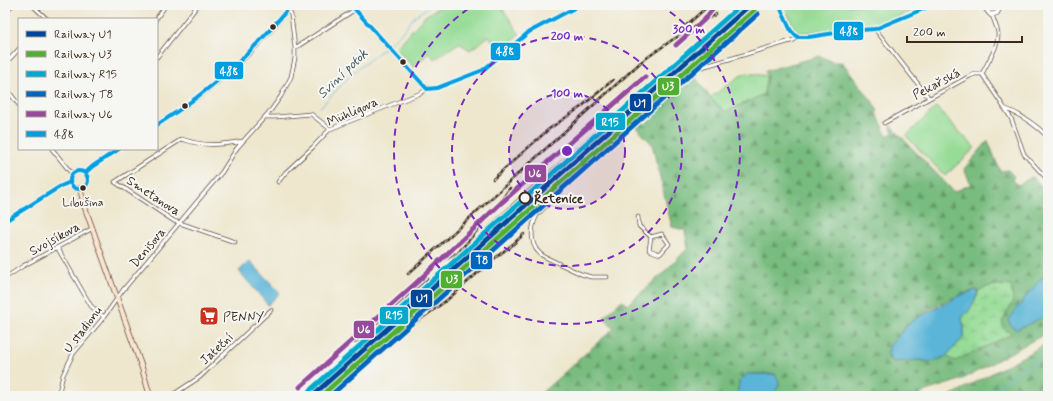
<svg xmlns="http://www.w3.org/2000/svg" width="1053" height="401" font-family="Mynerve,sans-serif">
	<style>
		.green { fill: #96dc96; stroke: #68835a }
		.forest { fill: url(#forest-firs); stroke: #5a734e; fill-rule: evenodd }
		.wetland { fill: url(#wetland-marsh); stroke: #68835a }
		.water { fill: #5ab5d8; stroke: #4a707b }
		.lines { fill: none; stroke-linecap: round; stroke-linejoin: round }
		.stream { stroke: #5ab5d8; stroke-width: 1 }
		.minor-casing { stroke: #564638; stroke-width: 4.5 }
		.tertiary-casing { stroke: #564638; stroke-width: 5.5 }
		.secondary-casing { stroke: #564638; stroke-width: 6 }
		.minor { stroke: #fff; stroke-width: 3 }
		.tertiary { stroke: #fff; stroke-width: 4 }
		.secondary { stroke: #fde4d1; stroke-width: 4.5 }
		.rail-casing { stroke: #3b2a1e; stroke-width: 2.5 }
		.rail { stroke: #f6f6f2; stroke-width: 1; stroke-dasharray: 3; stroke-linecap: butt }
		.bus-1-casing { stroke: #f6f6f2; stroke-width: 7 }
		.bus-1 { stroke: #009ee0; stroke-width: 4 }
		.rail-1-casing { stroke: #f6f6f2; stroke-width: 8 }
		.rail-2-casing { stroke: #f6f6f2; stroke-width: 8 }
		.rail-3-casing { stroke: #f6f6f2; stroke-width: 8 }
		.rail-4-casing { stroke: #f6f6f2; stroke-width: 8 }
		.rail-5-casing { stroke: #f6f6f2; stroke-width: 8 }
		.rail-1 { stroke: #00479a; stroke-width: 5 }
		.rail-2 { stroke: #50af30; stroke-width: 5 }
		.rail-3 { stroke: #00a9ce; stroke-width: 5 }
		.rail-4 { stroke: #0065bd; stroke-width: 5 }
		.rail-5 { stroke: #954b9a; stroke-width: 5 }
		.ring { fill: none; stroke: #7b2cbf; stroke-width: 2; stroke-dasharray: 7 5 }
		.bus-dot { fill: #3b2a1e; stroke: #f6f6f2; stroke-width: 1.5 }
		.stop-dot { fill: #f6f6f2; stroke: #3b2a1e; stroke-width: 2 }
		.labels { text-anchor: middle; stroke-width: 4; stroke-linejoin: round; paint-order: stroke }
		.bus-label { font-size: 12px; fill: #3b2a1e; stroke: #f6f6f2 }
		.street-label { font-size: 13px; fill: #3b2a1e; stroke: #f6f6f2 }
		.stop-label { font-size: 13px; font-weight: bold; fill: #3b2a1e; stroke: #f6f6f2; text-anchor: start }
		.poi-label { font-size: 13px; fill: #3b2a1e; stroke: #f6f6f2; text-anchor: start }
		.water-label { font-size: 14px; font-style: italic; fill: #465b5f; stroke: #f6f6f2 }
		.centre { fill: #7b2cbf; stroke: #f6f6f2; stroke-width: 2 }
		.ring-label { font-size: 12px; text-anchor: middle; font-weight: bold; fill: #7b2cbf; stroke: #f6f6f2; stroke-width: 4; stroke-linejoin: round; paint-order: stroke }
		.line-badge { stroke: #f6f6f2; stroke-width: 1.5 }
		.badge-label { font-size: 11px; text-anchor: middle; font-weight: bold; fill: #fff }
	</style>
	<defs>
		<pattern id="forest-firs" width="22" height="20" patternUnits="userSpaceOnUse"><rect width="22" height="20" fill="#78bc7f"/><path d="M5 1l3.5 6h-7zM16 11l3.5 6h-7z" fill="#649967"/></pattern>
		<pattern id="wetland-marsh" width="20" height="14" patternUnits="userSpaceOnUse"><rect width="20" height="14" fill="#96dc96"/><path d="M1 5h8M5 5V1M11 12h8M15 12V8" fill="none" stroke="#82bd81"/></pattern>
	</defs>
	<rect width="100%" height="100%" fill="#f6f6f2"/>
	<filter id="ink" filterUnits="userSpaceOnUse"><feTurbulence type="fractalNoise" baseFrequency=".025" numOctaves="2"/><feDisplacementMap in="SourceGraphic" scale="8" xChannelSelector="R" yChannelSelector="G"/><feConvolveMatrix kernelMatrix="1 2 1 2 8 2 1 2 1" color-interpolation-filters="sRGB"/></filter>
	<filter id="wash" filterUnits="userSpaceOnUse"><feTurbulence type="fractalNoise" baseFrequency=".012" numOctaves="4" result="noise"/><feDisplacementMap in="SourceGraphic" scale="16" xChannelSelector="R" yChannelSelector="G"/><feGaussianBlur stdDeviation="0.9" result="paint"/><feColorMatrix in="noise" values="0 0 0 0 0 0 0 0 0 0 0 0 0 0 0 0 0 1.4 0 .05"/><feComposite in="paint" operator="in"/></filter>
	<g filter="url(#wash)">
		<rect width="100%" height="100%" fill="#eee7ce"/>
		<!-- green -->
		<path class="green" d="M443 5H500L520 35 510 43 501 51 489 36 470 50 459 43 435 59 429 53 413 67 396 48 425 16Z
			M784 5H926L874 27H859L801 33 794 28Z
			M747 73 767 76 764 94 726 112 710 98 738 77Z
			M936 107 975 148 945 176 906 136Z"/>
		<!-- forest -->
		<path class="forest" d="M820 56 833 62H842L872 101 878 111 876 113 884 128 883 129 887 136 893 133 890 125 954 192 971 184 964 169 988 141 1000 171 1008 170 1014 177 1012 179 1018 185 1032 177 1048 192V332L963 379 926 391 918 396H770H771L775 374H747L737 396H538L614 328 604 317 622 300 627 305 660 276 688 248 685 230 672 227 652 144 634 125 685 79 693 74 709 96 707 94 710 98 726 112 764 94 767 76 765 71ZM976 290 964 337 946 356 935 361 929 362 920 360 894 362 889 359 888 356C892 348 896 338 902 331 916 313 954 296 976 290Z
			M1048 343V396H950Z"/>
		<!-- wetland -->
		<path class="wetland" d="M997 285 1011 286 1013 301 1002 322 1004 329 1012 334 955 361 946 356 964 337V327L962 319 978 295V291L984 288Z"/>
		<!-- water -->
		<path class="water" d="M250 261 280 293 268 305 239 271Z
			M1048 274V315L1016 330 1011 326 1008 320 1040 279Z
			M976 290 978 291C978 294 971 308 969 311 966 314 964 314 962 319L964 327V337L946 356 935 361 929 362 920 360 894 362C887 358 887 352 890 345L913 320 959 296Z
			M747 374H775L779 382 778 388 770 396H737L739 382Z"/>
		<g class="lines">
			<!-- stream -->
			<path class="stream" d="M389 44 402 32 415 16 431 5
				M319 109 350 75 387 46
				M982 396 1048 353"/>
		</g>
	</g>
	<g filter="url(#ink)">
		<g class="lines">
			<defs>
				<path id="minor" d="M32 5 47 19
					M5 11 13 5
					M156 19 166 5
					M875 29 929 98
					M295 48 362 5
					M157 57 198 5
					M5 64 19 49
					M982 74 1011 118 1024 154 1048 180
					M5 87 19 105
					M1004 108C1022 115 1035 124 1048 137
					M265 117H276L311 114 330 129
					M884 123 970 76 975 74H982C987 63 999 46 998 33 997 27 994 21 992 15
					M52 149 72 174
					M278 182 286 172 313 147 330 129 421 93 427 89
					M638 217 639 226 651 237 649 250 660 254 669 244 662 234 651 237
					M235 242 174 221 115 182 182 139C204 147 221 145 243 141
					M57 247 91 306 104 317
					M607 277H591L581 274 545 257C529 249 530 229 537 215L605 149 626 127 680 77 692 70 794 40 797 37
					M5 278 23 266 93 228
					M58 396 63 375 73 354 104 317 123 290 222 172 237 148 271 110 281 96 291 77 295 58V48L291 15 288 9
					M171 396 200 377 271 310"/>
				<path id="tertiary" d="M351 5 421 83C426 88 429 90 437 88L483 70 529 32 580 5
					M779 5 791 31 797 37H809L848 31 875 29 933 5
					M983 5 989 13 991 15 997 13 1001 5
					M5 221 61 186 70 182"/>
				<path id="secondary" d="M157 125C208 93 255 53 291 5
					M70 180a9 9 0 1 1 18 0a9 9 0 1 1-18 0Z
					M85 173 93 166 119 149
					M80 188 84 205 142 368 150 396"/>
			</defs>
			<!-- minor casing -->
			<use href="#minor" class="minor-casing"/>
			<!-- tertiary casing -->
			<use href="#tertiary" class="tertiary-casing"/>
			<!-- secondary casing -->
			<use href="#secondary" class="secondary-casing"/>
			<!-- minor -->
			<use href="#minor" class="minor"/>
			<!-- tertiary -->
			<use href="#tertiary" class="tertiary"/>
			<!-- secondary -->
			<use href="#secondary" class="secondary"/>
			<defs>
				<path id="rail" d="M679 32 709 5
					M493 179 549 129 581 107 613 80
					M474 242 491 225 520 198 684 54
					M509 248 524 234
					M463 265 494 241 600 146
					M408 274 641 62 672 40 697 26 716 14
					M419 280 433 268 454 253
					M400 314 446 267 487 219 510 188
					M354 343 427 278
					M321 396 333 386
					M330 396 391 341 447 300 490 262 513 244"/>
			</defs>
			<!-- rail casing -->
			<use href="#rail" class="rail-casing"/>
			<!-- rail -->
			<use href="#rail" class="rail"/>
			<defs>
				<path id="bus-1" d="M351 5 427 89
					M779 5 791 31 797 37H809L848 31 875 29 933 5
					M427 89 437 88 483 70 529 32 580 5
					M157 125C210 91 252 54 291 5
					M70 180a9 9 0 1 1 18 0a9 9 0 1 1-18 0Z
					M85 173 93 166 119 149
					M5 221 61 186 70 182"/>
			</defs>
			<!-- bus-1 casing -->
			<use href="#bus-1" class="bus-1-casing"/>
			<!-- bus-1 -->
			<use href="#bus-1" class="bus-1"/>
			<defs>
				<path id="rail-1" d="M312 396 750 5"/>
				<path id="rail-2" d="M321 396 754 10"/>
				<path id="rail-3" d="M308 392 741 5"/>
				<path id="rail-4" d="M330 396 758 14"/>
				<path id="rail-5" d="M676 45 704 20 716 5
					M300 387 416 283 501 203 645 77"/>
			</defs>
			<!-- rail-1 casing -->
			<use href="#rail-1" class="rail-1-casing"/>
			<!-- rail-2 casing -->
			<use href="#rail-2" class="rail-2-casing"/>
			<!-- rail-3 casing -->
			<use href="#rail-3" class="rail-3-casing"/>
			<!-- rail-4 casing -->
			<use href="#rail-4" class="rail-4-casing"/>
			<!-- rail-5 casing -->
			<use href="#rail-5" class="rail-5-casing"/>
			<!-- rail-1 -->
			<use href="#rail-1" class="rail-1"/>
			<!-- rail-2 -->
			<use href="#rail-2" class="rail-2"/>
			<!-- rail-3 -->
			<use href="#rail-3" class="rail-3"/>
			<!-- rail-4 -->
			<use href="#rail-4" class="rail-4"/>
			<!-- rail-5 -->
			<use href="#rail-5" class="rail-5"/>
		</g>
	</g>
	<!-- distance rings -->
	<circle cx="567" cy="151" r="58" fill="#7b2cbf" fill-opacity=".12"/>
	<g class="ring">
		<circle cx="567" cy="151" r="58"/>
		<circle cx="567" cy="151" r="115"/>
		<path d="M660 5A173 173 0 1 1 474 5"/>
	</g>
	<!-- icons -->
	<defs>
		<symbol id="supermarket-square" viewBox="-11 -11 22 22"><rect x="-9" y="-9" width="18" height="18" rx="4" fill="#c8321e" stroke="#f6f6f2"/><path d="M-6-5.5h2.5l.6 2H6L4.5 2H-2.5L-4.4-4H-6ZM-1.5 3.2a1.3 1.3 0 1 0 .1 0ZM3 3.2a1.3 1.3 0 1 0 .1 0Z" fill="#fff"/></symbol>
	</defs>
	<g fill-rule="evenodd">
		<use href="#supermarket-square" x="198" y="305" width="22" height="22"/>
	</g>
	<!-- markers -->
	<g class="bus-dot">
		<circle cx="273" cy="27" r="3.5"/>
		<circle cx="403" cy="62" r="3.5"/>
		<circle cx="185" cy="106" r="3.5"/>
		<circle cx="83" cy="188" r="3.5"/>
	</g>
	<circle class="stop-dot" cx="525" cy="198" r="5.5"/>
	<g class="labels">
		<!-- bus labels -->
		<g class="bus-label">
			<text x="83" y="206">Libušina</text>
		</g>
		<!-- street labels -->
		<g class="street-label">
			<text transform="translate(936 83) rotate(-28)" y="5">Pekařská</text>
			<text transform="translate(352 111) rotate(-24)" y="5">Mühligova</text>
			<text transform="translate(154 195) rotate(33)" y="5">Smetanova</text>
			<text transform="translate(54 238) rotate(-29)" y="5">Svojsíkova</text>
			<text transform="translate(147 247) rotate(-50)" y="5">Denisova</text>
			<text transform="translate(82 329) rotate(-53)" y="5">U stadionu</text>
			<text transform="translate(216 348) rotate(-43)" y="5">Jateční</text>
		</g>
		<!-- stop labels -->
		<g class="stop-label">
			<text x="534" y="203">Řetenice</text>
		</g>
		<!-- poi labels -->
		<g class="poi-label">
			<text x="223" y="321">PENNY</text>
		</g>
		<!-- water labels -->
		<g class="water-label">
			<text transform="translate(342 73) rotate(-44)" y="5">Sviní potok</text>
		</g>
	</g>
	<circle cx="567" cy="151" r="6" class="centre"/>
	<g class="ring-label">
		<text x="689" y="33">300 m</text>
		<text x="567" y="40">200 m</text>
		<text x="567" y="97">100 m</text>
	</g>
	<g class="line-badge">
		<rect x="833" y="21" width="31" height="20" rx="4" fill="#009ee0"/>
		<rect x="490" y="42" width="31" height="19" rx="4" fill="#009ee0"/>
		<rect x="214" y="61" width="30" height="19" rx="4" fill="#009ee0"/>
		<rect x="657" y="77" width="23" height="19" rx="4" fill="#50af30"/>
		<rect x="629" y="93" width="23" height="19" rx="4" fill="#00479a"/>
		<rect x="595" y="112" width="31" height="19" rx="4" fill="#00a9ce"/>
		<rect x="524" y="164" width="23" height="19" rx="4" fill="#954b9a"/>
		<rect x="470" y="251" width="23" height="19" rx="4" fill="#0065bd"/>
		<rect x="440" y="270" width="23" height="19" rx="4" fill="#50af30"/>
		<rect x="410" y="289" width="23" height="19" rx="4" fill="#00479a"/>
		<rect x="379" y="306" width="30" height="19" rx="4" fill="#00a9ce"/>
		<rect x="353" y="320" width="22" height="19" rx="4" fill="#954b9a"/>
	</g>
	<g class="badge-label">
		<text x="849" y="35">488</text>
		<text x="505" y="55">488</text>
		<text x="229" y="75">488</text>
		<text x="668" y="90">U3</text>
		<text x="640" y="107">U1</text>
		<text x="610" y="126">R15</text>
		<text x="535" y="177">U6</text>
		<text x="482" y="264">T8</text>
		<text x="452" y="283">U3</text>
		<text x="422" y="302">U1</text>
		<text x="394" y="319">R15</text>
		<text x="364" y="333">U6</text>
	</g>
	<!-- margin -->
	<rect width="1053" height="401" fill="none" stroke="#f6f6f2" stroke-width="20"/>
	<!-- legend -->
	<rect x="18" y="18" width="140" height="132" fill="#f6f6f2" stroke="#aba49d"/>
	<rect x="26" y="31" width="20" height="6" fill="#00479a" stroke="#aba49d"/>
	<text x="54" y="38" font-size="12" fill="#3b2a1e">Railway U1</text>
	<rect x="26" y="51" width="20" height="6" fill="#50af30" stroke="#aba49d"/>
	<text x="54" y="58" font-size="12" fill="#3b2a1e">Railway U3</text>
	<rect x="26" y="71" width="20" height="6" fill="#00a9ce" stroke="#aba49d"/>
	<text x="54" y="78" font-size="12" fill="#3b2a1e">Railway R15</text>
	<rect x="26" y="91" width="20" height="6" fill="#0065bd" stroke="#aba49d"/>
	<text x="54" y="98" font-size="12" fill="#3b2a1e">Railway T8</text>
	<rect x="26" y="111" width="20" height="6" fill="#954b9a" stroke="#aba49d"/>
	<text x="54" y="118" font-size="12" fill="#3b2a1e">Railway U6</text>
	<rect x="26" y="131" width="20" height="6" fill="#009ee0" stroke="#aba49d"/>
	<text x="54" y="138" font-size="12" fill="#3b2a1e">488</text>
	<!-- scale -->
	<path d="M907 36v6h115v-6" fill="none" stroke="#3b2a1e" stroke-width="2"/>
	<text x="913" y="36" font-size="12" fill="#3b2a1e" stroke="#f6f6f2" stroke-width="3" paint-order="stroke">200 m</text>
</svg>
